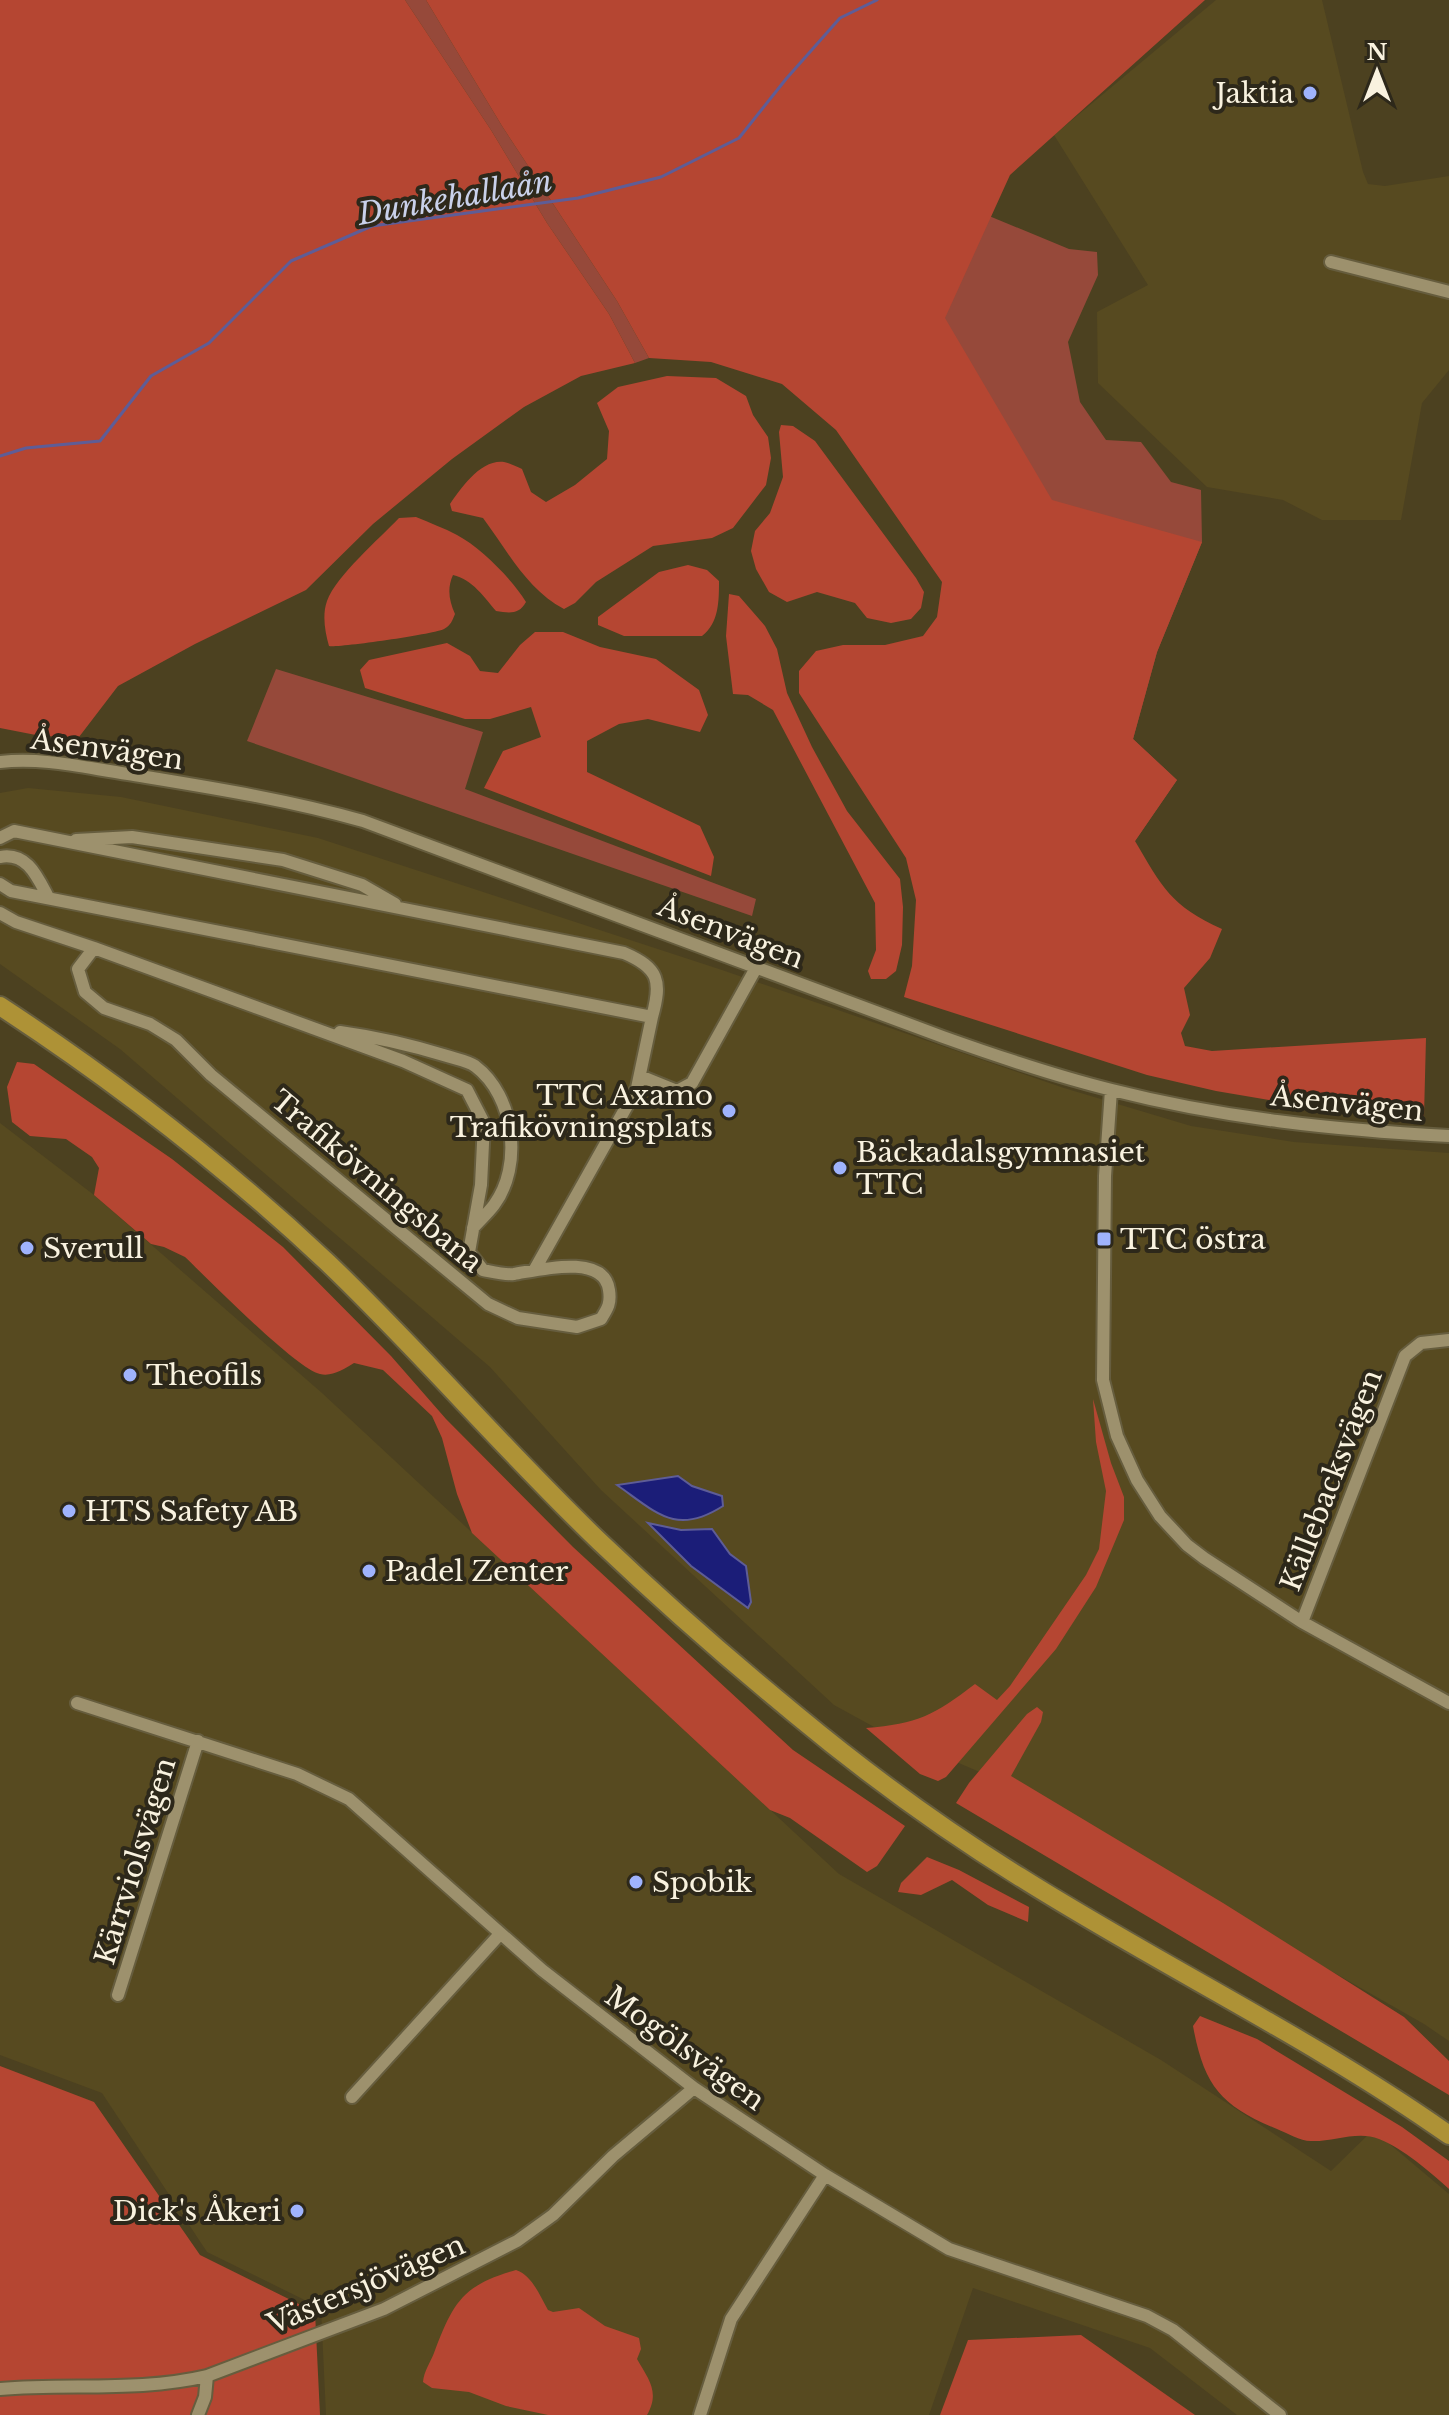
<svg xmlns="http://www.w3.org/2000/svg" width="1449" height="2415" font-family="'Libre Baskerville',serif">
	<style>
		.built { fill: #574a20 }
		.green { fill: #96493a }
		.forest { fill: #b54632 }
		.water { fill: #1b1d78; stroke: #5e5d97; stroke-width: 2 }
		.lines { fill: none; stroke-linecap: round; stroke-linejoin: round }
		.stream { stroke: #5e5d97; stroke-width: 3 }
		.minor-casing { stroke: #665d3e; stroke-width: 16 }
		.highway-casing { stroke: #665d3e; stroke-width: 22 }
		.minor { stroke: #9d916d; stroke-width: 12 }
		.highway { stroke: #ae9236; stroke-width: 18 }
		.poi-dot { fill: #9fb3fd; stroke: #2d281a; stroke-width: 3 }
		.labels { text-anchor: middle; stroke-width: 8; stroke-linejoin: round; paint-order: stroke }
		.poi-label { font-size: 28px; fill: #f9f2df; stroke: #2d281a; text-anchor: start }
		.street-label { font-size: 28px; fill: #f9f2df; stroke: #2d281a }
		.water-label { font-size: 30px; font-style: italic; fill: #c9d1ea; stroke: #2d281a }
	</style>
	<rect width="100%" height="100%" fill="#4c4120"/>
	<!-- built -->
	<path class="built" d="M1216 0H1322L1363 172 1368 184 1385 186 1449 176V370L1422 403 1401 520H1322L1283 500 1207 487 1098 383 1097 312 1148 285 1054 135Z
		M28 788 121 797 318 838 722 970 1064 1088 1191 1126 1294 1142 1449 1153V2041L1424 2024 987 1775 876 1728 834 1705 601 1490 490 1367 120 1049 0 964V793Z
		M0 1123 94 1195 322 1393 839 1874 1161 2060 1331 2171 1373 2130 1449 2194V2415H1237L1150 2348 973 2288 929 2415H326L321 2308 207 2252 102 2093 0 2055Z"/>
	<!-- green -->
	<path class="green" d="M405 0H426L502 126 617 301 649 358 635 363 609 314 547 223 491 130Z
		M801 101 941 196 1069 249 1097 252 1098 275 1068 342 1080 402 1106 440 1141 442 1171 482 1201 490 1202 542 1157 652 1133 739 1177 780 1135 841 1013 613Z
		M276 669 483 732 465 789 756 899 752 916 247 741Z"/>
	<!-- forest -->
	<path class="forest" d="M0 0H405L491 130 547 223 609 314 635 363 581 376 524 407 452 459 373 524 306 590 195 644 118 686 79 737 41 736 0 728Z
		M426 0H1205L1010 175 945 318 1052 500 1202 542 1157 652 1133 739 1177 780 1135 841C1162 887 1171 906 1222 929L1210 958 1184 988 1190 1015 1181 1033 1185 1046 1212 1051 1426 1038 1424 1116 1292 1104 1216 1091 1147 1075 904 997 912 966 916 900 906 858 799 693V671L816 651 843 645H885L923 636 937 617 942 582 836 430 782 384 711 362 649 358 617 301 502 126Z
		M667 376 716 378 746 396 753 415 768 437 771 458 766 485 733 528 712 538 653 546 596 582 575 603 564 609C527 590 507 550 483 518L452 511 450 504C461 488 481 459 504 462 510 463 517 467 522 469L531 492 546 502 575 485 607 459 609 431 597 403 618 387Z
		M781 425 793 426 815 441 916 578 924 592 921 608 911 619 891 623 867 618 855 603 817 592 787 602 769 592 756 569 751 551 755 531 770 513 783 477 779 432Z
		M416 517C430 523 444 528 457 535 480 547 513 580 526 602 519 615 509 613 496 611 485 598 472 579 453 575 447 588 449 601 455 614 452 621 451 625 444 629 435 634 338 648 329 646 325 632 322 615 327 601 336 576 380 538 399 518Z
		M688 565 707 570 719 581C719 601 719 623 702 636H624L598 625V617L659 572Z
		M729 594 739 596 765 626 777 649 787 693 812 747 847 811 900 879 903 907 902 945 896 971 886 979H871L868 971 876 950 875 903 773 710 748 695 733 694 726 636Z
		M535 632H563L600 647 656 659 699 690 708 715 700 732 648 719 619 724 587 741V772L700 826 714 857 711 876 484 788 503 751 541 737 531 707 490 719H465L365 688 360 670 369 660 447 643 470 656 480 671 498 673 520 645Z
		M17 1062 34 1064 172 1159 283 1247 391 1356 446 1419 573 1547 793 1750 905 1826 877 1866 867 1872 790 1818 770 1810 472 1533 457 1494 442 1438 432 1416 383 1370 354 1363C344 1369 332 1377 320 1374 297 1370 207 1278 185 1257L164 1247 151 1244 94 1195 99 1168 92 1157 66 1139 30 1136 12 1122 7 1087Z
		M1093 1399 1111 1463 1124 1497V1520L1096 1587 1056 1649 946 1777 938 1781 920 1774 866 1728C918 1724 934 1715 975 1684L997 1700 1010 1686 1086 1575 1099 1549 1106 1491 1096 1442Z
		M1037 1707 1043 1712 1041 1722 1011 1776 1223 1903 1404 2017 1449 2061V2095L956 1803 969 1783 1027 1714Z
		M927 1857 959 1870 1029 1907 1028 1922 988 1905 952 1880 921 1895 898 1892 901 1883Z
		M1200 2016 1257 2039 1402 2127 1449 2161V2189C1429 2171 1404 2149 1379 2139 1358 2130 1333 2142 1311 2141 1300 2141 1287 2133 1277 2129 1221 2106 1204 2086 1193 2026Z
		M0 2066 94 2102 200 2255 315 2312 320 2415H0Z
		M516 2270C532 2275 540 2296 548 2310L553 2312 579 2308 605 2326 639 2338 641 2349 637 2359C649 2380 660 2392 647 2415H548L506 2406 469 2392 432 2388 423 2382C424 2371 430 2363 434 2353 453 2303 462 2285 516 2270Z
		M1081 2335 1195 2415H940L968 2340Z"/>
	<!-- water -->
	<path class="water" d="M678 1476 692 1486 722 1496 723 1506C676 1536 657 1513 617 1485Z
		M648 1523 681 1530 712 1529 730 1554 746 1566 751 1602 748 1608 691 1566Z"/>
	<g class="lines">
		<!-- stream -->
		<path class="stream" d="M0 456 26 448 100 441 151 376 209 343 291 261 372 226 578 198 661 177 739 138 786 79 840 18 877 0"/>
		<defs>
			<path id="minor" d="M1331 262 1449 292
				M0 762C43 757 86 768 128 774 207 787 285 799 363 821L943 1037C999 1057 1055 1076 1112 1090 1222 1118 1335 1130 1449 1136
				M0 838 14 831 624 953C659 968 662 981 652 1017L11 891 0 884
				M76 840 132 837 283 860 362 885 395 904
				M0 857C27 852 37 876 48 897
				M0 913 16 922 94 948 403 1061 467 1090 484 1123 481 1185 469 1252 483 1270C493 1272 504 1275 514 1274 539 1270 604 1253 609 1290 611 1303 608 1308 601 1319L577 1327 518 1318 488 1304 211 1075 176 1040 150 1024 104 1008 85 992 78 969 94 948
				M340 1032C377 1037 411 1045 447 1056 456 1059 468 1061 475 1066 515 1096 523 1166 494 1205 488 1213 480 1220 473 1228
				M640 1076 677 1091 692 1083 756 968
				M1111 1090 1105 1176 1103 1380 1117 1436 1137 1480 1160 1516 1187 1545 1204 1558 1302 1622 1449 1703
				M535 1269 637 1088 652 1017
				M1302 1622 1405 1356 1421 1343 1449 1340
				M77 1703 297 1774 349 1799 542 1970 694 2088 825 2175 949 2249 1147 2316 1173 2330 1280 2415
				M118 1995 198 1741
				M352 2097 500 1934
				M0 2389C69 2383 139 2392 207 2376L384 2309 517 2241 553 2215 613 2156 694 2088
				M198 2415 205 2397 207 2376
				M700 2415 731 2319 825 2175"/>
			<path id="highway" d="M0 1006C116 1082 227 1168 328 1263 422 1353 506 1452 600 1542 663 1602 728 1659 795 1714 866 1773 941 1828 1020 1877 1161 1966 1313 2039 1449 2135"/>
		</defs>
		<!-- minor casing -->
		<use href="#minor" class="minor-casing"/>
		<!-- highway casing -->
		<use href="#highway" class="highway-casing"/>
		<!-- minor -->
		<use href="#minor" class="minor"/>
		<!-- highway -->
		<use href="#highway" class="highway"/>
	</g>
	<!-- markers -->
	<g class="poi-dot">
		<circle cx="1310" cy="93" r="8"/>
		<circle cx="729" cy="1111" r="8"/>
		<circle cx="840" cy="1168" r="8"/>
		<rect x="1096" y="1231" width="16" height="16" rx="4"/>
		<circle cx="27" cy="1248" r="8"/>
		<circle cx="130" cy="1375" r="8"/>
		<circle cx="69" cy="1511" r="8"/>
		<circle cx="369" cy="1571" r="8"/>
		<circle cx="636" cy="1882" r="8"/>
		<circle cx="297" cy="2211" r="8"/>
	</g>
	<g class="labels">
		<!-- poi labels -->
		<g class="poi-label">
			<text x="1294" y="103" text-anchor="end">Jaktia</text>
			<text x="713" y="1105" text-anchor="end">TTC Axamo<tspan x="713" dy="32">Trafikövningsplats</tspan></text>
			<text x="856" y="1162">Bäckadalsgymnasiet<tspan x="856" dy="32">TTC</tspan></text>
			<text x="1120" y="1249">TTC östra</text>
			<text x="43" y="1258">Sverull</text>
			<text x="146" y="1385">Theofils</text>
			<text x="85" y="1521">HTS Safety AB</text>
			<text x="385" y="1581">Padel Zenter</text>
			<text x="652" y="1892">Spobik</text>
			<text x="281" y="2221" text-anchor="end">Dick's Åkeri</text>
		</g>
		<!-- street labels -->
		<g class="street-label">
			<text transform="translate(107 749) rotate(8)" y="10">Åsenvägen</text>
			<text transform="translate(731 932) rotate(21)" y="10">Åsenvägen</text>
			<text transform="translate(1347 1103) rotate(6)" y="10">Åsenvägen</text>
			<text transform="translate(377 1181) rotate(40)" y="10">Trafikövningsbana</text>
			<text transform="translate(1331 1480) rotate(-69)" y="10">Källebacksvägen</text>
			<text transform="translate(135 1861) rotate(-73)" y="10">Kärrviolsvägen</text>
			<text transform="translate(685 2048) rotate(36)" y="10">Mogölsvägen</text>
			<text transform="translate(366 2284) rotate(-23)" y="10">Västersjövägen</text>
		</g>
		<!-- water labels -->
		<g class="water-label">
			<text transform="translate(455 198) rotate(-10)" y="10">Dunkehallaån</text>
		</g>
	</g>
	<!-- north arrow -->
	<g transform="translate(1377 72)" stroke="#2d281a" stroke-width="6" paint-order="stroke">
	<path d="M0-6L14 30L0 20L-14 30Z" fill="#f9f2df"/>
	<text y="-12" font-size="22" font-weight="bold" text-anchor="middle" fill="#f9f2df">N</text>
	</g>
</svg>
